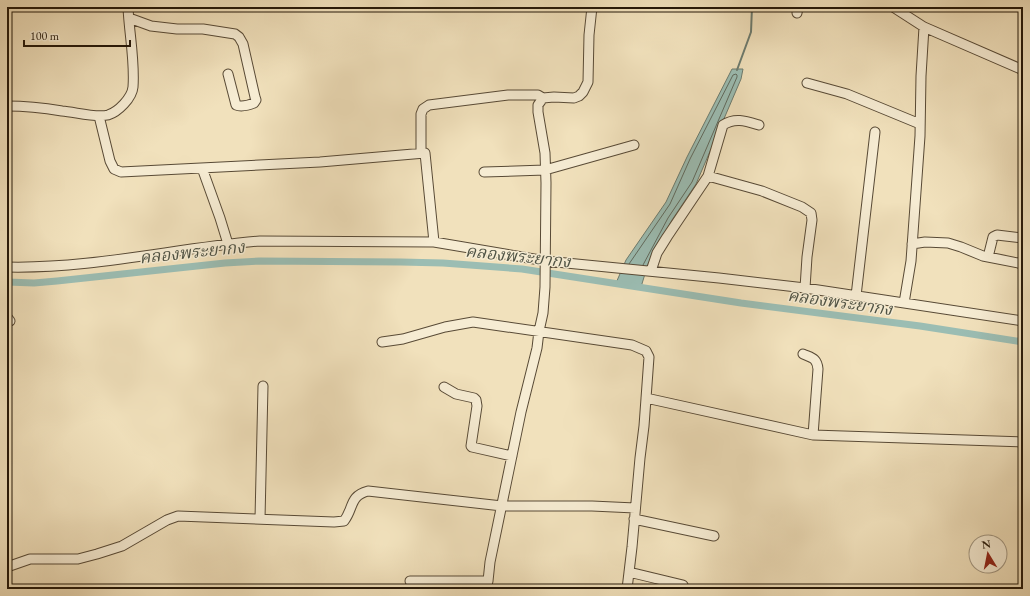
<svg xmlns="http://www.w3.org/2000/svg" width="1030" height="596" font-family="'EB Garamond','Noto Serif Thai',serif">
	<style>
		.water { fill: #9bbdb3; stroke: #6c7b6f }
		.lines { fill: none; stroke-linecap: round; stroke-linejoin: round }
		.shore { stroke: #606a5e; stroke-width: 1 }
		.stream { stroke: #6c7b6f; stroke-width: 2 }
		.canal { stroke: #9bbdb3; stroke-width: 7 }
		.minor-casing { stroke: #584a36; stroke-width: 11 }
		.minor { stroke: #f6ecd3; stroke-width: 9 }
		.labels { text-anchor: middle; stroke-width: 3; stroke-linejoin: round; paint-order: stroke }
		.water-label { font-size: 17px; font-style: italic; fill: #4e5244; stroke: #f6ecd3 }
	</style>
	<rect width="100%" height="100%" fill="#f1e1bc"/>
	<filter id="stains"><feTurbulence type="fractalNoise" baseFrequency=".005" numOctaves="4"/><feColorMatrix values="0 0 0 0 .2 0 0 0 0 .09 0 0 0 0 .02 0 0 0 .5 -.17"/></filter>
	<radialGradient id="worn" r=".72"><stop offset=".6" stop-color="#630" stop-opacity="0"/><stop offset="1" stop-color="#630" stop-opacity=".3"/></radialGradient>
	<!-- water -->
	<path class="water" d="M732 69H743L741 79 696 184 672 220 648 264 641 287 616 283 626 260 666 202 687 157Z"/>
	<g class="lines">
		<!-- shore -->
		<path class="shore" d="M629 264 670 204 690 159 733 75 736 74 737 75V77L692 182 668 218 643 265"/>
		<!-- stream -->
		<path class="stream" d="M737 70 751 32 752 7"/>
		<!-- canal -->
		<path class="canal" d="M7 282 34 283 57 281 225 263 260 261 401 262 443 263 522 269 741 303 920 326 1023 342"/>
		<defs>
			<path id="minor" d="M893 7 924 27 1023 70
				M797 13 798 7
				M129 18 151 26 177 29H203L235 34 239 37 243 44 255 97 256 100 254 103C249 105 241 107 236 105L228 74
				M807 83 847 94 920 124
				M7 106C25 106 44 108 62 111 75 112 96 118 108 115 118 112 132 98 133 87 135 60 129 33 128 7
				M99 116 110 161 114 169 121 172 320 162 425 153 434 242 546 261 719 278 805 288 1023 321
				M759 125C746 121 735 117 723 125L708 176 762 191 802 207 811 213 812 220 807 257 805 288
				M421 153V114L423 109 429 105 508 95H538L543 98
				M202 168 220 218 228 244
				M484 172 545 170 634 145
				M912 244 925 242 948 243 961 247 983 256 1023 264
				M988 257 993 237 997 235 1023 238
				M7 267C92 269 176 248 260 241L434 242
				M651 271 657 253 667 237 708 176
				M856 296 875 132
				M904 303 911 261 920 136 921 76 924 27
				M7 317 10 321
				M382 342 403 339 445 327 473 322 632 345 646 351 649 357 644 426 640 458 632 547 627 589
				M803 354C812 358 817 358 818 369L813 435
				M444 387 456 394 474 398 476 400 477 406 471 446 472 447 512 456
				M646 398 813 435 1023 442
				M260 519 263 386
				M634 519 714 536
				M7 567 30 559H78L97 554 122 546 167 520 178 516 334 522 344 521C354 508 349 496 368 491L502 506H592L635 508
				M629 572 683 585
				M410 581H488
				M486 589 488 581 490 562 521 412 537 348 539 331 543 313 545 287 546 183 545 153 538 112V105L543 98 554 97 574 98 579 96 583 92 588 82 589 35 592 7"/>
		</defs>
		<!-- minor casing -->
		<use href="#minor" class="minor-casing"/>
		<!-- minor -->
		<use href="#minor" class="minor"/>
	</g>
	<g class="labels">
		<!-- water labels -->
		<g class="water-label">
			<text transform="translate(192 252) rotate(-6)" y="6">คลองพระยากง</text>
			<text transform="translate(518 256) rotate(6)" y="6">คลองพระยากง</text>
			<text transform="translate(840 302) rotate(8)" y="6">คลองพระยากง</text>
		</g>
	</g>
	<!-- margin -->
	<rect width="1030" height="596" fill="none" stroke="#f1e1bc" stroke-width="24"/>
	<rect x="8" y="8" width="1014" height="580" fill="none" stroke="#251809" stroke-width="2"/>
	<rect x="12" y="12" width="1006" height="572" fill="none" stroke="#251809"/>
	<!-- north arrow -->
	<g transform="translate(988 554) rotate(350)"><circle r="19" fill="#f6ecd3" stroke="#a29782"/>
	<path d="M0-3L7 15L0 10L-7 15Z" fill="#8f2418"/>
	<text y="-6" font-size="11" font-weight="bold" text-anchor="middle" fill="#251809">N</text>
	</g>
	<!-- scale -->
	<path d="M24 40v6h106v-6" fill="none" stroke="#251809" stroke-width="2"/>
	<text x="30" y="40" font-size="12" fill="#251809" stroke="#f6ecd3" stroke-width="3" paint-order="stroke">100 m</text>
	<rect width="100%" height="100%" filter="url(#stains)"/>
	<rect width="100%" height="100%" fill="url(#worn)"/>
</svg>
